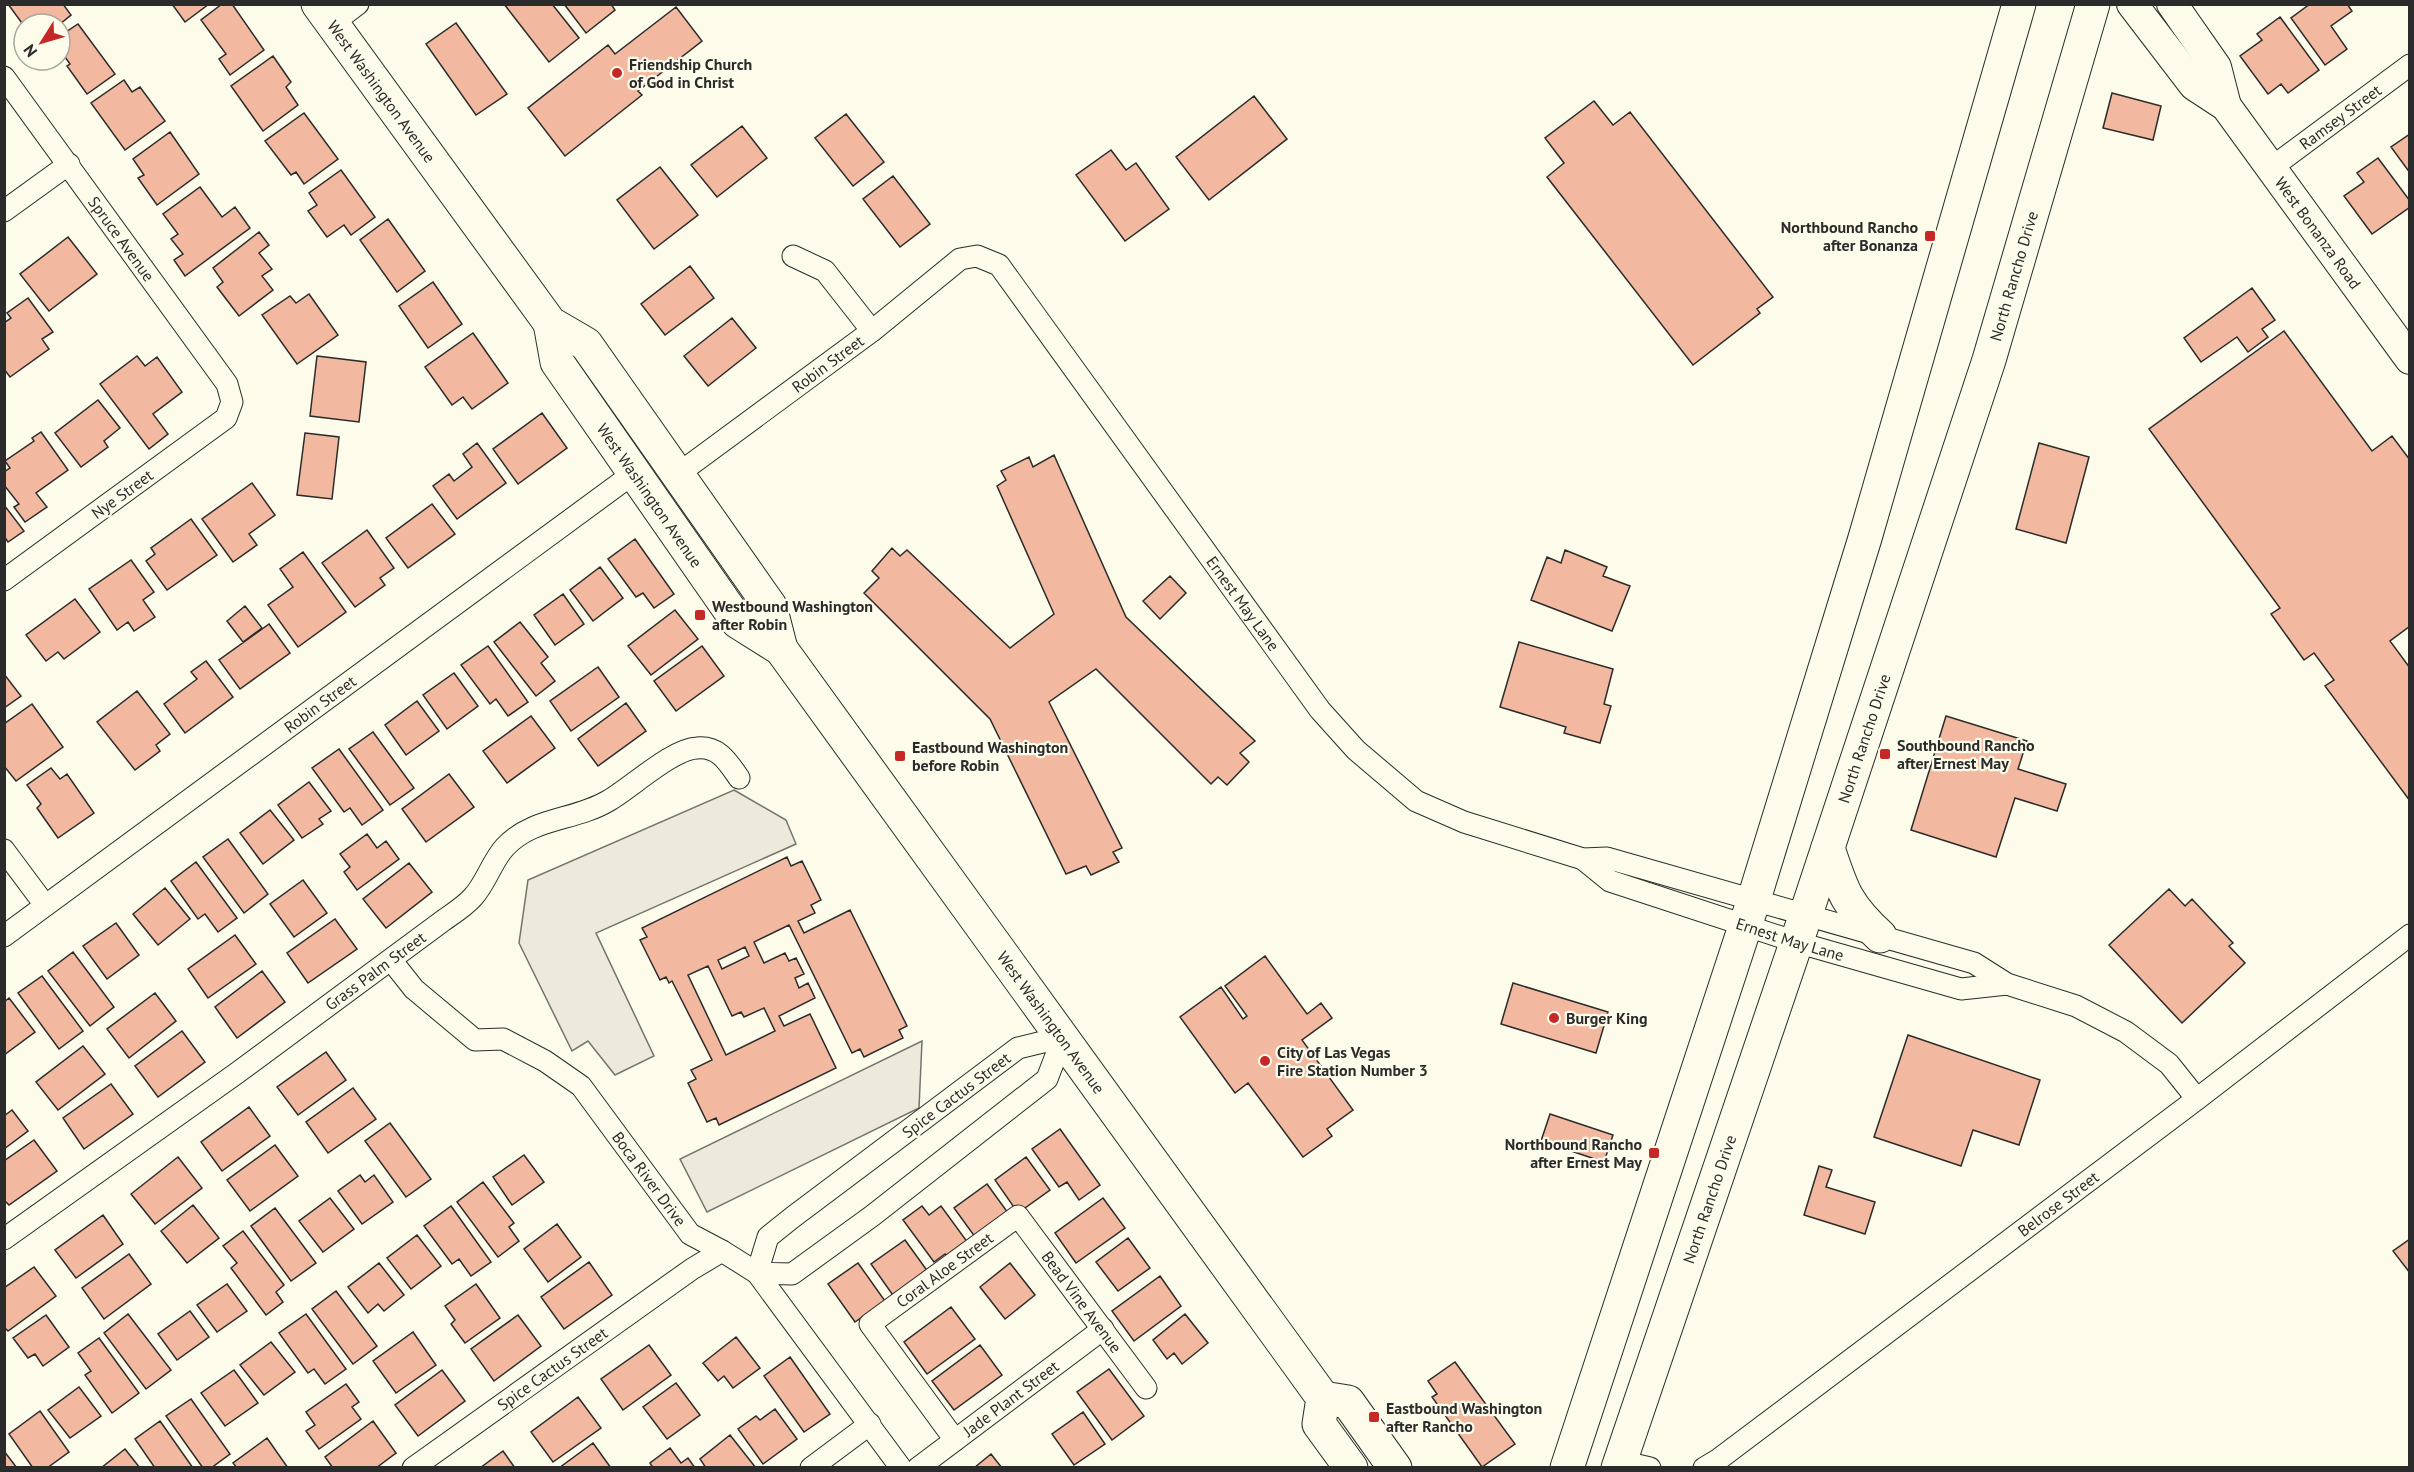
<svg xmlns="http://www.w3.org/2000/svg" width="2414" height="1472" font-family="'PT Sans',sans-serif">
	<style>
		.parking { fill: #eceadb; stroke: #74746e; stroke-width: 1.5 }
		.building { fill: #f2b8a0; stroke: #2b2b2b; stroke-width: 1.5; fill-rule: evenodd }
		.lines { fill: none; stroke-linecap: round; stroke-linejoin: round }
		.street-casing { stroke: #2b2b2b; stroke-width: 23 }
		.secondary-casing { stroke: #2b2b2b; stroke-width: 32 }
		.primary-casing { stroke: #2b2b2b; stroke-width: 35 }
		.street { stroke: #fdfbea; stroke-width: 21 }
		.secondary { stroke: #fdfbea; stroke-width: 30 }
		.primary { stroke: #fdfbea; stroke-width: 33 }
		.poi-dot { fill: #c62828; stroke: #fdfbea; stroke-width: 2 }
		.labels { text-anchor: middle; stroke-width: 4.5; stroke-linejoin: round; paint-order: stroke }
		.poi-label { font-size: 16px; font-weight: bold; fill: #2b2b2b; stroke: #fdfbea; text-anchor: start }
		.street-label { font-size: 16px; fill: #2b2b2b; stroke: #fdfbea }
	</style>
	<rect width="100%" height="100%" fill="#fdfbea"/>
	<!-- parking -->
	<path class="parking" d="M734 790 786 820 796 844 596 933 654 1056 615 1075 588 1041 572 1051 519 943 528 880Z
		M922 1041 919 1108 707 1212 680 1159Z"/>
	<!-- building -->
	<path class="building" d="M8 4H63L71 15 60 24 24 26Z
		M172 4H209L185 22Z
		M222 4H232L264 50 230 75 219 59 226 54 201 20Z
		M504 4H552L579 38 549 62Z
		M564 4H611L615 10 586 33Z
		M2310 4H2347L2352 11 2331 26 2347 49 2325 65 2291 18Z
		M676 7 702 41 638 91 642 95 565 156 528 108 608 45 615 54Z
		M2280 17 2319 70 2288 93 2281 84 2268 94 2240 56 2262 40 2257 34Z
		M456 23 507 94 476 115 426 44Z
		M78 24 115 74 87 94 67 66 70 64 60 50V36Z
		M273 56 291 82 286 87 298 105 263 131 231 86Z
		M124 80 132 92 140 87 165 121 125 150 91 103Z
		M2112 93 2161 106 2153 140 2103 128Z
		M1254 96 1287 139 1209 200 1176 157Z
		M1594 101 1613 125 1630 112 1773 297 1757 309 1760 313 1693 365 1547 177 1564 163 1545 138Z
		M304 113 338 159 304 184 296 172 291 175 265 141Z
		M846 114 884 162 853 186 815 138Z
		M742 126 767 158 717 197 691 165Z
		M170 132 199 174 157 205 138 178 144 175 133 159Z
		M2410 134V173L2391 147Z
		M1111 150 1126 170 1136 163 1169 209 1125 241 1076 175Z
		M2378 158 2410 201V207L2372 234 2344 196 2364 182 2357 173Z
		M660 167 698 215 654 249 617 200Z
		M341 170 375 217 351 235 344 225 327 237 308 211 317 205 309 193Z
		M893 176 930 224 900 247 863 199Z
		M200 187 222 217 235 207 250 228 185 276 174 260 183 254 171 239 178 234 163 214Z
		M388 219 425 271 397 292 360 240Z
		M259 232 269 245 259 253 272 269 262 276 273 290 239 316 217 287 223 282 213 268Z
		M68 237 97 274 49 311 20 274Z
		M690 266 714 298 665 335 641 304Z
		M433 282 462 324 428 348 399 306Z
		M2252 288 2275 320 2262 329 2268 337 2248 352 2237 337 2201 362 2184 338Z
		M309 294 338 335 297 364 262 315 290 296 296 303Z
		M28 298 53 332 42 339 49 349 10 377 4 369V323L11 318 7 313Z
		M732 318 756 348 708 386 684 356Z
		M2284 331 2372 451 2392 436 2410 460V626L2390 641 2410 668V801L2325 686 2334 680 2314 653 2304 660 2271 614 2280 608 2149 429Z
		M473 333 508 383 472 409 463 397 452 405 425 367Z
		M137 356 145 366 157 357 182 392 153 414 168 434 149 449 100 384Z
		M317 356 366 362 359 422 310 416Z
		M98 400 120 428 104 441 108 447 81 467 55 433Z
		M542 413 567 448 518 484 493 449Z
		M41 432 68 470 36 493 47 507 25 522 14 507 19 504 4 485V472L10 468 5 461 34 441 32 438Z
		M305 433 339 437 332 499 297 495Z
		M477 443 506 483 457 519 433 486 449 474 454 481 472 467 463 454Z
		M2039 443 2089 457 2066 543 2016 529Z
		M1054 455 1126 617 1255 741 1240 753 1249 762 1227 785 1218 777 1211 784 1096 669 1049 702 1122 848 1113 852 1119 862 1091 875 1086 866 1066 874 990 719 864 593 879 578 872 571 892 548 900 556 907 550 1010 648 1054 614 997 486 1006 480 1001 471 1029 457 1033 467Z
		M252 483 275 515 249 534 257 545 233 562 202 519Z
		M432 504 455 534 408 568 386 538Z
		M4 505 24 531 8 542 4 536Z
		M191 519 217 555 167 590 146 561 155 554 151 548Z
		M367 530 394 568 380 578 385 585 355 607 322 563Z
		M635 539 674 594 654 608 643 593 636 597 608 559Z
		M1565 550 1607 567 1603 576 1630 586 1612 631 1531 600 1547 557 1561 563Z
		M303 552 346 612 298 647 268 605 293 587 280 569Z
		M131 560 154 592 143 600 155 617 134 631 128 622 117 630 89 589Z
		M600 567 623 598 593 621 570 590Z
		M1170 576 1186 593 1160 619 1143 601Z
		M563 594 584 624 555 645 534 615Z
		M75 599 100 632 64 659 58 652 46 661 26 635Z
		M245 606 262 628 243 642 227 621Z
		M675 610 698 639 651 675 628 646Z
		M520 622 548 657 541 663 555 681 536 696 494 642Z
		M269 624 290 653 240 689 219 660Z
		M1519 642 1613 669 1604 704 1611 706 1600 743 1564 733 1566 727 1500 707Z
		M488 646 528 702 508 716 496 699 490 704 461 665Z
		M702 646 724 676 676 711 654 681Z
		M206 661 233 697 185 733 164 704 197 679 191 672Z
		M598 667 619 697 571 731 550 701Z
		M454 673 478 706 447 729 423 695Z
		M4 674 21 696 4 708Z
		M137 691 170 734 156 745 160 751 135 770 97 722Z
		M417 701 439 731 406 755 385 725Z
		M626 703 646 731 598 766 578 739Z
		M32 704 63 747 16 781 4 766V724Z
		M531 716 555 748 507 783 483 751Z
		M1946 716 2027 741 2018 769 2066 784 2057 811 2015 798 1996 857 1911 830Z
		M373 732 414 788 390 805 349 749Z
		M339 749 383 810 362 825 350 808 344 812 312 768Z
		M51 768 60 779 67 774 94 813 58 838 37 808 41 804 27 785Z
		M449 774 474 807 426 842 402 809Z
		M309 782 331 811 319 819 323 824 302 838 278 805Z
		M270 810 294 840 263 864 240 833Z
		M367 834 377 848 386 841 399 859 357 890 344 872 350 867 340 854Z
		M228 839 268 894 244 913 203 857Z
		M787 857 791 866 802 861 821 900 811 905 815 913 798 921 804 933 850 910 907 1026 899 1030 903 1038 864 1057 860 1049 852 1053 789 925 754 942 764 963 785 953 789 961 796 958 804 974 795 978 799 988 808 983 815 998 779 1016 784 1026 810 1014 836 1068 719 1125 716 1118 707 1122 688 1083 696 1079 691 1070 712 1060 672 981 669 983 666 977 660 980 640 940 647 937 642 928ZM745 947 749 956 722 969 718 960ZM708 966 732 1016 741 1012 744 1017 764 1008 775 1031 726 1055 688 975Z
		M196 862 237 918 218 932 205 914 198 919 171 881Z
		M409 863 432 892 386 928 363 899Z
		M303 880 327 913 294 937 270 904Z
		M165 888 190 919 158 945 133 914Z
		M2169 889 2185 906 2192 899 2233 943 2229 946 2245 963 2182 1023 2109 945Z
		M335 919 357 949 308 983 287 953Z
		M116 923 139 955 107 979 83 946Z
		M235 935 256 964 208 998 188 969Z
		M73 952 114 1007 90 1026 48 971Z
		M1265 956 1307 1014 1321 1003 1332 1018 1302 1040 1353 1110 1327 1129 1332 1136 1303 1157 1248 1083 1235 1093 1180 1017 1221 987 1243 1019 1247 1016 1225 986Z
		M262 971 285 1002 237 1038 215 1007Z
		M42 976 83 1031 59 1049 18 993Z
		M1513 983 1608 1012 1596 1053 1501 1024Z
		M155 993 176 1021 129 1058 107 1029Z
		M9 998 35 1032 4 1055V1002Z
		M182 1031 205 1062 158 1097 135 1066Z
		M1908 1035 2040 1080 2019 1145 1973 1130 1961 1166 1874 1137Z
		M83 1046 105 1074 58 1110 36 1082Z
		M326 1052 346 1080 298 1115 277 1087Z
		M111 1084 133 1114 84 1149 63 1118Z
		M353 1088 376 1119 328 1153 306 1122Z
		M249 1107 270 1136 222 1171 201 1142Z
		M12 1110 28 1131 4 1149V1116Z
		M1550 1114 1613 1135 1604 1162 1541 1141Z
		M390 1123 431 1179 406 1197 365 1141Z
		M1060 1129 1100 1185 1079 1200 1067 1182 1059 1187 1032 1149Z
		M34 1140 57 1171 9 1205 4 1200V1161Z
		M275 1145 298 1176 250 1211 227 1180Z
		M524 1155 544 1182 512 1205 493 1177Z
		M178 1157 202 1188 155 1224 131 1194Z
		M1026 1157 1050 1190 1018 1213 995 1180Z
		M1819 1166 1832 1170 1826 1187 1875 1202 1865 1234 1804 1215Z
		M360 1175 365 1182 374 1175 393 1202 362 1224 338 1191Z
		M483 1182 514 1223 509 1227 519 1241 498 1257 457 1202Z
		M987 1184 1011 1217 978 1241 954 1208Z
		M330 1198 354 1229 323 1252 299 1221Z
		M1103 1198 1125 1228 1076 1263 1055 1233Z
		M193 1205 219 1238 187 1263 161 1231Z
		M451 1206 491 1262 471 1276 459 1259 452 1264 424 1226Z
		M922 1206 929 1215 941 1206 971 1247 951 1262 945 1254 934 1262 903 1220Z
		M275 1208 316 1263 291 1281 251 1226Z
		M103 1215 123 1244 76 1278 55 1250Z
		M557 1224 581 1257 548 1282 524 1249Z
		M243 1231 284 1285 276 1292 283 1302 266 1315 231 1268 237 1263 223 1246Z
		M417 1235 441 1266 411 1289 387 1258Z
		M1128 1238 1150 1268 1118 1291 1096 1262Z
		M2410 1239V1273L2393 1251Z
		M905 1240 931 1276 897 1301 871 1264Z
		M129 1254 151 1284 104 1319 82 1288Z
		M589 1262 612 1295 564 1329 541 1297Z
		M379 1263 404 1295 384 1311 378 1304 368 1313 348 1287Z
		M858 1263 885 1301 855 1322 828 1284Z
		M1010 1263 1035 1295 1005 1319 980 1287Z
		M34 1267 56 1296 8 1331 4 1327V1288Z
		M1160 1276 1181 1306 1134 1341 1112 1311Z
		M227 1284 247 1311 217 1332 197 1305Z
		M476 1284 500 1318 465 1343 451 1324 455 1320 445 1306Z
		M336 1291 377 1346 353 1364 312 1309Z
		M951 1307 975 1339 927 1374 904 1342Z
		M190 1311 209 1337 177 1360 158 1334Z
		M128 1314 171 1370 146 1389 104 1333Z
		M306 1314 346 1369 325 1384 314 1369 308 1373 279 1333Z
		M1185 1314 1208 1343 1182 1364 1174 1353 1167 1359 1153 1340Z
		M46 1315 69 1347 43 1366 35 1354 28 1358 13 1338Z
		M518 1315 541 1346 494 1381 471 1349Z
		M413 1332 436 1365 396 1393 373 1361Z
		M736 1337 760 1368 733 1388 724 1376 718 1381 703 1363Z
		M99 1338 139 1393 112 1413 85 1375 91 1371 78 1353Z
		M271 1342 295 1372 264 1395 240 1365Z
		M649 1345 671 1375 623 1410 601 1379Z
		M980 1345 1002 1375 954 1410 932 1381Z
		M790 1357 830 1414 804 1432 764 1376Z
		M1455 1362 1515 1444 1482 1467 1432 1397 1437 1394 1428 1381Z
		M1109 1369 1144 1416 1112 1440 1077 1392Z
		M234 1370 258 1403 225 1426 201 1393Z
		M442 1370 465 1401 418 1436 395 1405Z
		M676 1383 700 1415 667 1439 643 1407Z
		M346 1384 359 1402 352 1407 361 1419 319 1449 306 1431 315 1425 306 1412Z
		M79 1387 101 1416 70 1438 48 1410Z
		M578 1397 601 1428 553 1462 531 1432Z
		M191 1399 230 1454 211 1468H203L166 1416Z
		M775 1409 797 1439 763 1464 738 1429 756 1416 760 1420Z
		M40 1411 69 1452 47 1468H33L9 1434Z
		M1083 1412 1105 1444 1074 1465 1052 1434Z
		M160 1421 193 1468H155L135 1439Z
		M373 1421 396 1453 376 1468H333L325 1457Z
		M730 1435 756 1468H706L700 1459Z
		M267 1438 288 1468H237L233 1463Z
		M593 1443 611 1468H559Z
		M670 1448 681 1463 688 1458 695 1468H653L650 1463Z
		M125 1449 140 1468H101Z
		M4 1451 17 1468H4Z
		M503 1451 515 1468H480Z
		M991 1454 1002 1468H974Z"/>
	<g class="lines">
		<defs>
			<g id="street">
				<path d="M332 24 358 4"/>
				<path id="s1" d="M4 77 227 384 232 402 226 418 4 580"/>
				<path id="s2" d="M2271 168 2410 65"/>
				<path d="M4 211 69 164"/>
				<path d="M793 256 825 271 872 331"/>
				<path id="s3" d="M678 474 872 331 960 259 977 256 999 265 1320 710 1356 750 1416 801 1464 822 1583 859 1607 858 1974 963 2007 984 2076 1006 2126 1032 2169 1064 2197 1099"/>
				<path d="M4 850 45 905"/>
				<path id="s4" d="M1583 859 1610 881 1796 942 1961 989 2007 984"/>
				<path id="s5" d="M4 936 634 473"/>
				<path id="s6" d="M391 960 414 989 475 1040 503 1039 545 1061 581 1086 690 1234 722 1251 757 1273 901 1468"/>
				<path d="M1063 1037 1047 1079 872 1216 792 1274 757 1273 768 1237 793 1217 1018 1048Z"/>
				<path id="s7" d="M4 1239 237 1073 444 920C454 913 465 906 473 897 486 883 492 861 505 847 533 817 574 821 608 801 631 788 672 749 697 748 719 746 728 762 739 778"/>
				<path id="s8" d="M955 1440 870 1324 1018 1216 1146 1388"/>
				<path d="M1620 1461 1650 1468"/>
				<path id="s9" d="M413 1468 692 1269 722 1251"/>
				<path d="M811 1468 870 1424"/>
				<path id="s10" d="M918 1468 1103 1329"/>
				<path id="s11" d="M1704 1468 1719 1459 2197 1099 2410 935"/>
			</g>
			<g id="secondary">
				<path id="s12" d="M2132 4 2194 85 2226 106 2410 359"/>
				<path d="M2172 4 2216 67 2226 106"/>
			</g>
			<g id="primary">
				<path id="s13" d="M318 4 550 323 586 344 770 606 781 649"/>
				<path id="s14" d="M550 323 557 362 738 622 781 649 1323 1398 1319 1424 1351 1468"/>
				<path d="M1828 848C1842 890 1846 905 1880 936"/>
				<path d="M1323 1398 1348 1402 1395 1468"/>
				<path d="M1567 1468 1754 899 1865 538 2019 4"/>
				<path id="s15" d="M1618 1468 1806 914 1989 360 2093 4"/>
			</g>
		</defs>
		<!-- street casing -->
		<use href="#street" class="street-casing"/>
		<!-- secondary casing -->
		<use href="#secondary" class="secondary-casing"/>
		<!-- primary casing -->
		<use href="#primary" class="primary-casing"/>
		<!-- street -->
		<use href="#street" class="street"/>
		<!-- secondary -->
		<use href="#secondary" class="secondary"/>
		<!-- primary -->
		<use href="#primary" class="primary"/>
	</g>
	<!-- markers -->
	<g class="poi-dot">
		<circle cx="617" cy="73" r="6"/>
		<rect x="1924" y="230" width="12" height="12" rx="3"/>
		<rect x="694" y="609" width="12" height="12" rx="3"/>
		<rect x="1879" y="748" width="12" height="12" rx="3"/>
		<rect x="894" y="750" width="12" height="12" rx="3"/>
		<circle cx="1554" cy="1018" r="6"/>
		<circle cx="1265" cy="1061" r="6"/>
		<rect x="1648" y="1147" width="12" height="12" rx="3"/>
		<rect x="1368" y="1411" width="12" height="12" rx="3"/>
	</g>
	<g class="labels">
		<!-- poi labels -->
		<g class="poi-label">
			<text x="629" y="70">Friendship Church<tspan x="629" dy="18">of God in Christ</tspan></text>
			<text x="1918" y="233" text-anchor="end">Northbound Rancho<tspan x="1918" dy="18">after Bonanza</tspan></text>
			<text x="712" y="612">Westbound Washington<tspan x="712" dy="18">after Robin</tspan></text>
			<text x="1897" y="751">Southbound Rancho<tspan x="1897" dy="18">after Ernest May</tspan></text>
			<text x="912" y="753">Eastbound Washington<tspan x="912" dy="18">before Robin</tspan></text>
			<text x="1566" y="1024">Burger King</text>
			<text x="1277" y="1058">City of Las Vegas<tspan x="1277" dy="18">Fire Station Number 3</tspan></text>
			<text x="1642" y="1150" text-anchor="end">Northbound Rancho<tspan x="1642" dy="18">after Ernest May</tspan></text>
			<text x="1386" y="1414">Eastbound Washington<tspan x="1386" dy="18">after Rancho</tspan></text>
		</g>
		<!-- street labels -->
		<g class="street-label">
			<text dy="6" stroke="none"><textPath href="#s13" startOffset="108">West Washington Avenue</textPath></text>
			<text dy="6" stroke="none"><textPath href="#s2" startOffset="86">Ramsey Street</textPath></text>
			<text dy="6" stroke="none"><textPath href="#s12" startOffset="297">West Bonanza Road</textPath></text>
			<text dy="6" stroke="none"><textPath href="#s1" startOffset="200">Spruce Avenue</textPath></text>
			<text dy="6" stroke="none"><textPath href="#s15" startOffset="1256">North Rancho Drive</textPath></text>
			<text dy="6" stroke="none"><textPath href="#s3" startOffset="186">Robin Street</textPath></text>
			<text transform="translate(122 494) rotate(-36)" y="6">Nye Street</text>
			<text dy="6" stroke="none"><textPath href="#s14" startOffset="202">West Washington Avenue</textPath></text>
			<text dy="6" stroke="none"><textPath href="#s3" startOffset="813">Ernest May Lane</textPath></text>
			<text dy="6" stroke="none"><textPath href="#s5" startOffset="392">Robin Street</textPath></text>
			<text dy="6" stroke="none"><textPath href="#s15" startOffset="770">North Rancho Drive</textPath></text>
			<text dy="6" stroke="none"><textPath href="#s4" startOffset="224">Ernest May Lane</textPath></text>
			<text dy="6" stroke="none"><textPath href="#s7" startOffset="458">Grass Palm Street</textPath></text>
			<text dy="6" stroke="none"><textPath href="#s14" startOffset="868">West Washington Avenue</textPath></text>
			<text transform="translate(956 1095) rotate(-37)" y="6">Spice Cactus Street</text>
			<text dy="6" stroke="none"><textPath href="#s6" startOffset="351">Boca River Drive</textPath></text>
			<text dy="6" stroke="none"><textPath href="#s15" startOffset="284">North Rancho Drive</textPath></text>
			<text dy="6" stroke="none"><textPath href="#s11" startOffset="442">Belrose Street</textPath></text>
			<text dy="6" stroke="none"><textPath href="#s8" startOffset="236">Coral Aloe Street</textPath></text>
			<text dy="6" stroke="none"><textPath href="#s8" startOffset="434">Bead Vine Avenue</textPath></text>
			<text dy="6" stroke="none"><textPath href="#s9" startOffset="171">Spice Cactus Street</textPath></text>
			<text dy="6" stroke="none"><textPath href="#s10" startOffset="116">Jade Plant Street</textPath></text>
		</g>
	</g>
	<!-- border -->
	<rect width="2414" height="1472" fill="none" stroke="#2b2b2b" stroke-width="12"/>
	<!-- north arrow -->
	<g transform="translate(42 42) rotate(233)"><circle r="28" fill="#fdfbea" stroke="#a9a89e" stroke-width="1.5"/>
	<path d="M0-4.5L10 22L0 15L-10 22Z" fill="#c62828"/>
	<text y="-9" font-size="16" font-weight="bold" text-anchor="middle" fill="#2b2b2b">N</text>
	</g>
</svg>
